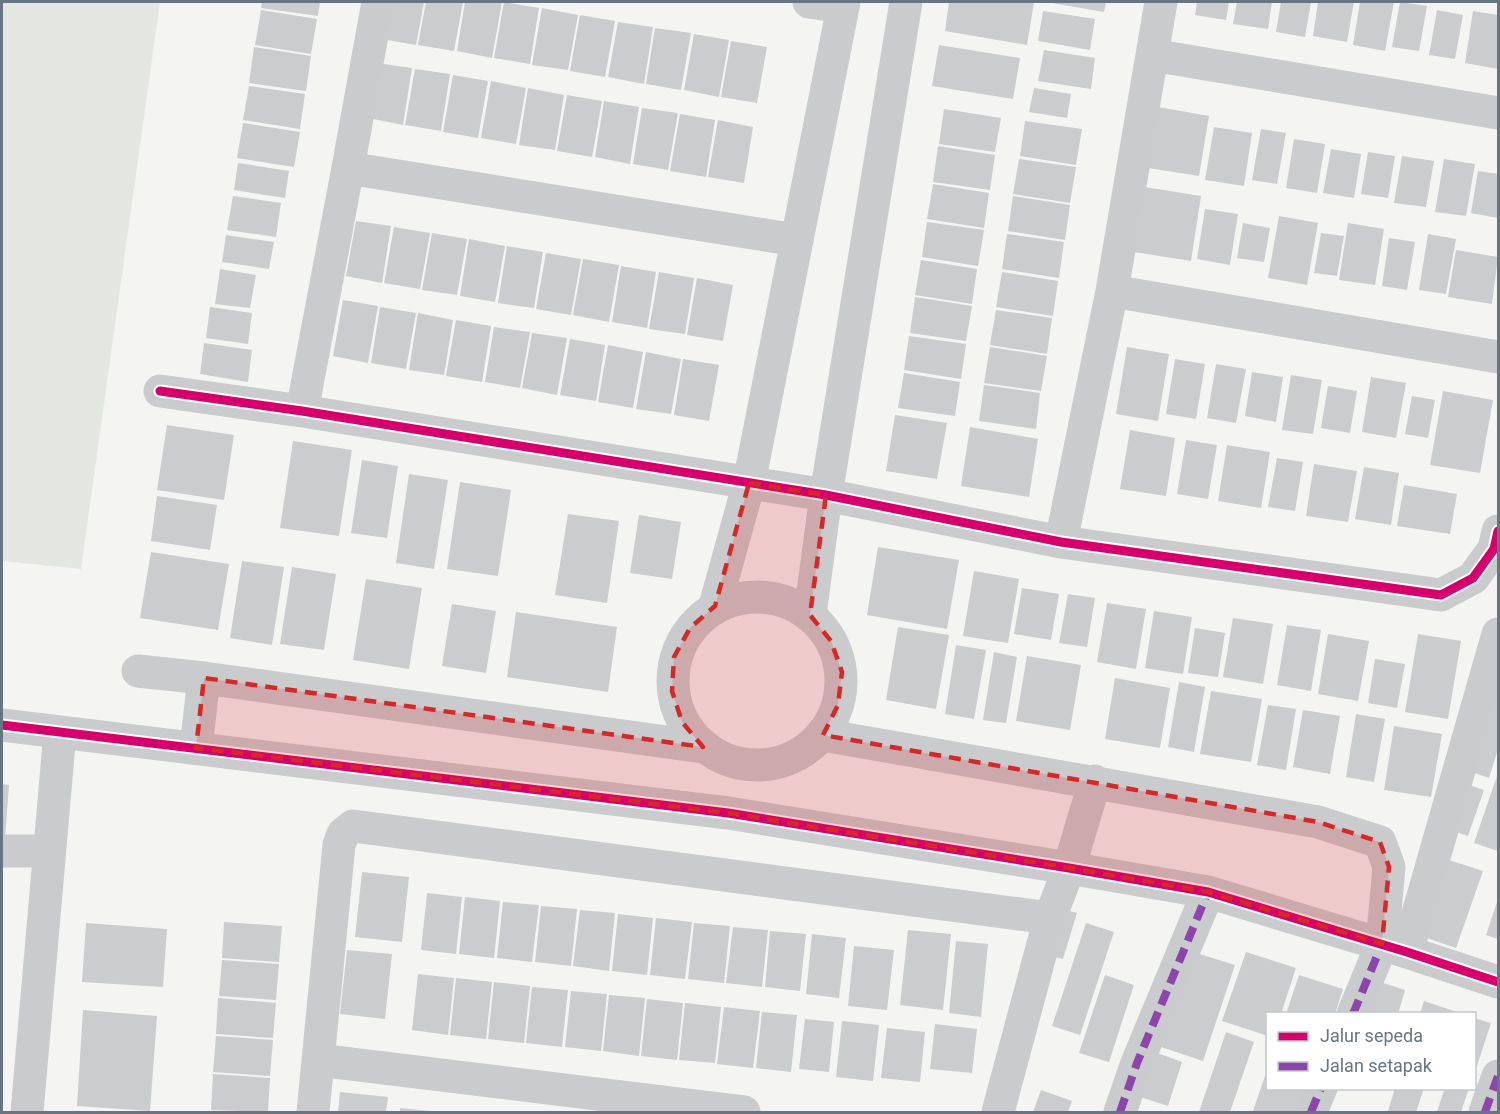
<svg xmlns="http://www.w3.org/2000/svg" width="1500" height="1114" font-family="Roboto,sans-serif">
	<style>
		.green { fill: #e4e7e1 }
		.building { fill: #cbcccd }
		.lines { fill: none; stroke-linecap: round; stroke-linejoin: round }
		.minor { stroke: #cacbcc; stroke-width: 33 }
		.quiet { stroke: #8e44ad; stroke-width: 8; stroke-dasharray: 15 8; stroke-linecap: butt }
		.cycleway-casing { stroke: #fff; stroke-width: 13 }
		.cycleway { stroke: #d6006c; stroke-width: 9 }
		.marked { fill: #d62828; fill-opacity: 0.2; stroke: #d62828; stroke-width: 4.5; stroke-dasharray: 12 8; stroke-linejoin: round }
	</style>
	<rect width="100%" height="100%" fill="#f4f4f3"/>
	<!-- green -->
	<path class="green" d="M2 2H160L81 569 2 561Z"/>
	<!-- building -->
	<path class="building" d="M262 2H320L318 16 261 8Z
		M387 2H424L416 45 381 39Z
		M426 2H463L454 51 418 45Z
		M465 2H502L492 58 457 51Z
		M504 2 539 8 530 64 494 58Z
		M949 2H1034L1027 45 945 31Z
		M1046 2H1106L1104 12Z
		M1197 2H1229L1226 20 1195 15Z
		M1237 2H1272L1268 29 1233 24Z
		M1281 2H1311L1305 37 1276 32Z
		M1318 2H1354L1347 42 1313 36Z
		M1360 2H1394L1385 51 1353 45Z
		M1400 2 1427 6 1419 51 1392 47Z
		M542 8 578 15 568 70 532 65Z
		M261 10 317 19 311 54 255 45Z
		M1437 10 1463 15 1455 59 1429 55Z
		M1043 11 1095 19 1090 50 1038 41Z
		M1473 11 1498 15V69L1465 63Z
		M580 15 615 21 605 77 570 71Z
		M618 22 653 27 644 84 608 77Z
		M655 28 691 33 681 90 646 84Z
		M694 34 729 40 719 97 684 90Z
		M731 41 767 47 757 103 721 97Z
		M939 45 1020 58 1013 99 932 86Z
		M254 47 311 56 306 91 249 83Z
		M1044 50 1095 58 1091 89 1038 81Z
		M377 63 412 68 403 125 368 118Z
		M415 69 450 74 441 131 405 125Z
		M453 75 488 81 478 138 443 132Z
		M491 81 526 88 516 144 481 138Z
		M249 86 305 94 300 129 243 120Z
		M528 88 564 95 555 150 519 145Z
		M1034 88 1071 94 1067 118 1029 112Z
		M567 95 602 101 592 157 557 151Z
		M604 101 639 107 630 164 595 157Z
		M1158 107 1209 116 1199 176 1148 168Z
		M642 108 678 113 668 170 633 164Z
		M944 109 1001 118 995 152 939 144Z
		M680 114 715 120 706 177 670 171Z
		M718 120 753 127 744 183 708 177Z
		M1025 121 1082 129 1076 165 1020 156Z
		M243 123 300 132 294 167 237 158Z
		M1214 127 1252 133 1244 186 1205 180Z
		M1261 129 1286 133 1277 184 1252 180Z
		M1294 139 1325 144 1317 193 1286 188Z
		M938 146 995 155 990 190 933 182Z
		M1331 149 1361 154 1354 198 1323 193Z
		M1368 152 1395 156 1388 198 1361 194Z
		M1402 156 1434 161 1426 207 1394 203Z
		M1019 159 1076 167 1070 203 1013 194Z
		M1444 159 1475 164 1466 216 1435 212Z
		M238 163 289 171 285 198 234 190Z
		M1478 171 1498 174V218L1471 213Z
		M933 184 989 193 984 228 927 219Z
		M1145 187 1201 196 1191 261 1134 252Z
		M233 196 281 203 276 237 227 230Z
		M1013 196 1070 205 1065 240 1008 231Z
		M1205 209 1238 214 1230 265 1197 259Z
		M1279 216 1318 223 1307 285 1268 278Z
		M356 221 391 226 382 283 346 276Z
		M927 222 984 230 978 266 922 257Z
		M1243 223 1270 228 1264 262 1237 258Z
		M1348 223 1384 229 1375 285 1339 280Z
		M394 227 430 233 420 289 384 283Z
		M432 233 467 239 457 295 422 290Z
		M1321 233 1344 236 1337 276 1314 273Z
		M1007 234 1064 242 1059 278 1002 269Z
		M1428 234 1456 239 1446 294 1419 290Z
		M226 235 274 242 269 269 222 262Z
		M1389 238 1415 242 1407 290 1382 286Z
		M469 239 505 246 495 302 460 296Z
		M507 246 543 252 534 308 498 303Z
		M1456 250 1498 257 1492 304 1448 297Z
		M546 253 581 259 571 315 536 309Z
		M583 259 619 265 609 322 573 315Z
		M921 260 977 269 972 304 915 295Z
		M621 266 656 272 647 328 612 322Z
		M220 269 256 275 250 308 215 304Z
		M659 272 694 278 685 334 649 329Z
		M1002 272 1058 281 1053 316 996 307Z
		M697 278 733 285 723 341 687 335Z
		M915 297 972 306 966 341 910 333Z
		M343 300 378 306 368 363 333 356Z
		M210 307 252 313 248 344 206 338Z
		M380 307 416 313 406 369 371 363Z
		M996 310 1052 318 1047 354 990 345Z
		M418 313 453 320 444 375 409 370Z
		M456 320 491 326 482 382 446 376Z
		M494 327 530 332 520 388 485 382Z
		M532 333 567 338 557 395 522 388Z
		M909 336 966 344 961 379 904 370Z
		M570 339 605 345 596 401 560 395Z
		M204 343 252 350 248 382 200 374Z
		M608 345 643 352 633 408 598 402Z
		M990 347 1047 356 1041 391 984 383Z
		M1127 347 1169 354 1158 421 1116 414Z
		M646 352 681 359 671 414 636 409Z
		M683 359 719 365 709 421 674 415Z
		M1175 359 1205 364 1196 419 1166 414Z
		M1216 364 1246 369 1236 423 1207 418Z
		M1252 372 1283 377 1276 422 1245 416Z
		M904 373 960 382 955 416 898 408Z
		M1291 375 1322 380 1313 434 1282 430Z
		M1371 377 1406 383 1396 438 1362 432Z
		M984 385 1040 393 1036 429 979 421Z
		M1328 386 1357 391 1350 433 1321 428Z
		M1443 391 1493 400 1480 473 1430 465Z
		M1412 396 1435 400 1428 438 1405 434Z
		M895 415 947 423 937 479 886 471Z
		M167 425 234 435 224 500 157 490Z
		M970 427 1038 439 1029 497 961 486Z
		M1130 430 1175 438 1166 496 1120 489Z
		M1186 440 1217 445 1208 499 1177 494Z
		M293 441 352 450 339 536 280 528Z
		M1227 445 1270 452 1261 508 1218 501Z
		M1277 458 1303 462 1295 511 1268 507Z
		M362 460 398 466 387 538 351 533Z
		M1314 464 1357 471 1348 522 1306 516Z
		M1364 467 1399 473 1391 525 1355 519Z
		M409 474 448 480 434 569 396 563Z
		M460 482 511 490 498 576 447 569Z
		M1404 485 1457 494 1450 534 1397 526Z
		M157 496 217 505 210 550 151 541Z
		M568 514 619 521 607 603 555 595Z
		M639 515 681 522 672 579 630 573Z
		M878 547 959 560 947 629 867 615Z
		M151 552 229 564 218 630 140 618Z
		M242 561 284 567 272 645 230 638Z
		M292 567 336 574 324 650 280 644Z
		M974 571 1019 579 1008 643 963 636Z
		M366 579 422 588 409 669 353 660Z
		M1022 588 1059 594 1051 640 1014 634Z
		M1068 594 1095 598 1087 647 1059 643Z
		M1107 603 1146 609 1136 669 1097 662Z
		M452 604 496 611 486 673 442 666Z
		M1154 611 1192 617 1183 674 1145 668Z
		M516 612 617 627 608 692 507 677Z
		M1233 618 1273 624 1263 684 1223 677Z
		M1287 625 1321 630 1311 691 1277 685Z
		M898 627 949 635 936 709 886 700Z
		M1195 628 1225 633 1218 677 1188 673Z
		M1328 634 1369 641 1358 701 1318 694Z
		M1418 634 1461 641 1448 719 1405 712Z
		M956 645 986 650 974 719 945 714Z
		M994 652 1017 657 1006 723 983 720Z
		M1027 656 1081 665 1070 730 1016 721Z
		M1375 659 1405 664 1397 708 1368 703Z
		M1115 678 1170 688 1160 748 1105 739Z
		M1179 682 1205 687 1194 752 1168 747Z
		M1498 686V749L1489 778 1463 769Z
		M1211 691 1262 699 1251 762 1200 754Z
		M1268 705 1296 709 1286 770 1257 765Z
		M1303 710 1340 716 1330 774 1293 767Z
		M1356 714 1385 719 1374 782 1346 777Z
		M1394 726 1442 734 1431 797 1384 790Z
		M1498 773V851L1474 843Z
		M1460 782 1484 790 1468 836 1444 828Z
		M2 784 9 785 5 838H2Z
		M1446 859 1483 871 1456 948 1421 936Z
		M362 872 409 877 402 942 355 937Z
		M427 893 462 897 456 954 421 950Z
		M465 897 500 901 494 958 459 954Z
		M1498 899V939L1486 935Z
		M503 902 539 905 532 962 497 958Z
		M541 906 577 909 571 966 535 962Z
		M1062 909 1077 913 1063 959 1047 955Z
		M580 910 615 913 609 971 573 966Z
		M618 914 653 918 647 975 612 971Z
		M656 918 692 922 685 979 650 975Z
		M224 922 282 926 279 962 222 958Z
		M86 923 167 929 163 987 82 982Z
		M694 923 730 926 724 983 688 979Z
		M1086 923 1114 932 1080 1035 1052 1026Z
		M733 927 768 930 762 987 726 983Z
		M908 930 951 934 943 1010 900 1005Z
		M770 931 806 934 800 991 765 987Z
		M812 934 846 938 839 998 806 994Z
		M956 941 988 944 981 1017 949 1013Z
		M854 946 894 950 887 1010 848 1006Z
		M347 950 392 954 385 1019 340 1014Z
		M1187 950 1235 965 1203 1061 1155 1045Z
		M1246 952 1296 968 1281 1014H1268V1036L1222 1021Z
		M222 960 279 964 276 1000 219 996Z
		M418 974 454 978 448 1035 412 1030Z
		M1105 975 1134 985 1109 1062 1079 1053Z
		M1299 975 1343 989 1335 1014H1286Z
		M456 978 492 982 486 1039 450 1035Z
		M1371 979 1405 990 1398 1014H1359Z
		M494 982 530 986 524 1043 488 1039Z
		M532 987 568 990 562 1047 526 1043Z
		M571 991 607 994 601 1051 565 1047Z
		M609 995 645 998 639 1056 603 1051Z
		M218 998 276 1003 273 1038 216 1034Z
		M647 999 683 1003 677 1060 641 1056Z
		M1424 1001 1460 1013V1014H1420Z
		M685 1003 721 1007 715 1063 679 1060Z
		M724 1007 760 1011 753 1068 717 1064Z
		M83 1010 157 1016 150 1111 77 1106Z
		M762 1012 797 1015 791 1072 756 1068Z
		M1474 1018 1491 1023 1475 1072H1474Z
		M805 1019 834 1022 829 1072 799 1069Z
		M842 1021 879 1025 873 1081 836 1077Z
		M935 1024 977 1029 972 1073 930 1069Z
		M887 1028 925 1032 920 1082 881 1078Z
		M1226 1032 1254 1042 1230 1112H1199Z
		M216 1036 273 1040 270 1076 213 1072Z
		M1152 1051 1182 1062 1168 1106 1137 1096Z
		M1267 1070 1268 1088H1310L1302 1112 1253 1111Z
		M213 1074 270 1078 268 1112 211 1110Z
		M1395 1088H1424L1416 1112H1394L1388 1111Z
		M1445 1088H1469L1461 1112H1443L1437 1111Z
		M1041 1090 1072 1101 1068 1112H1033Z
		M340 1092 388 1097 386 1112H338Z
		M400 1108 430 1111 429 1112H400Z"/>
	<g class="lines">
		<!-- minor -->
		<path class="minor" d="M809 2 843 7
			M1152 55 1498 113
			M348 168 796 240
			M1112 291 1498 357
			M160 391 302 411 826 495 1061 542 1441 595 1473 578 1494 549 1498 531
			M302 411 348 168 378 2
			M1061 542 1112 291 1161 2
			M673 681a84 84 0 1 1 168 0a84 84 0 1 1-168 0Z
			M715 606 749 483 844 2
			M810 615 826 495 906 2
			M138 671 204 678 703 747
			M2 725 728 813 1069 868 1208 892 1407 952 1498 982
			M823 735 1318 822 1380 842 1389 867 1382 944 1353 1014
			M196 748 204 678
			M2 851H49
			M1407 952 1498 634
			M318 1060 744 1112
			M27 1112 60 732
			M313 1112 339 845 343 834 353 826 1050 918
			M998 1112 1050 918 1069 868 1095 781
			M1120 1112 1137 1063 1208 892
			M1311 1112 1321 1088
			M1485 1112 1498 1076"/>
		<!-- quiet -->
		<path class="quiet" d="M1353 1014 1382 944
			M1120 1112 1137 1063 1208 892
			M1311 1112 1321 1088
			M1485 1112 1498 1076"/>
		<defs>
			<path id="cycleway" d="M160 391 302 411 826 495 1061 542 1441 595 1473 578 1494 549 1498 531
				M2 725 728 813 1069 868 1208 892 1407 952 1498 982"/>
		</defs>
		<!-- cycleway casing -->
		<use href="#cycleway" class="cycleway-casing"/>
		<!-- cycleway -->
		<use href="#cycleway" class="cycleway"/>
	</g>
	<!-- marked area -->
	<path class="marked" d="M749 483 826 495 810 615 831 641 842 672 838 705 823 735 1318 822 1380 842 1389 867 1382 944 1208 892 1069 868 728 813 196 748 204 678 703 747 682 722 672 691 674 657 690 628 715 606Z"/>
	<!-- border -->
	<rect width="1500" height="1114" fill="none" stroke="#667581" stroke-width="6"/>
	<!-- legend -->
	<rect x="1266" y="1012" width="210" height="78" fill="#ffffff" stroke="#c2c8cd" stroke-width="1.5"/>
	<rect x="1278" y="1032" width="30" height="9" fill="#d6006c" stroke="#c2c8cd" stroke-width="1.5"/>
	<text x="1320" y="1042" font-size="18" fill="#667581">Jalur sepeda</text>
	<rect x="1278" y="1062" width="30" height="9" fill="#8e44ad" stroke="#c2c8cd" stroke-width="1.5"/>
	<text x="1320" y="1072" font-size="18" fill="#667581">Jalan setapak</text>
</svg>
